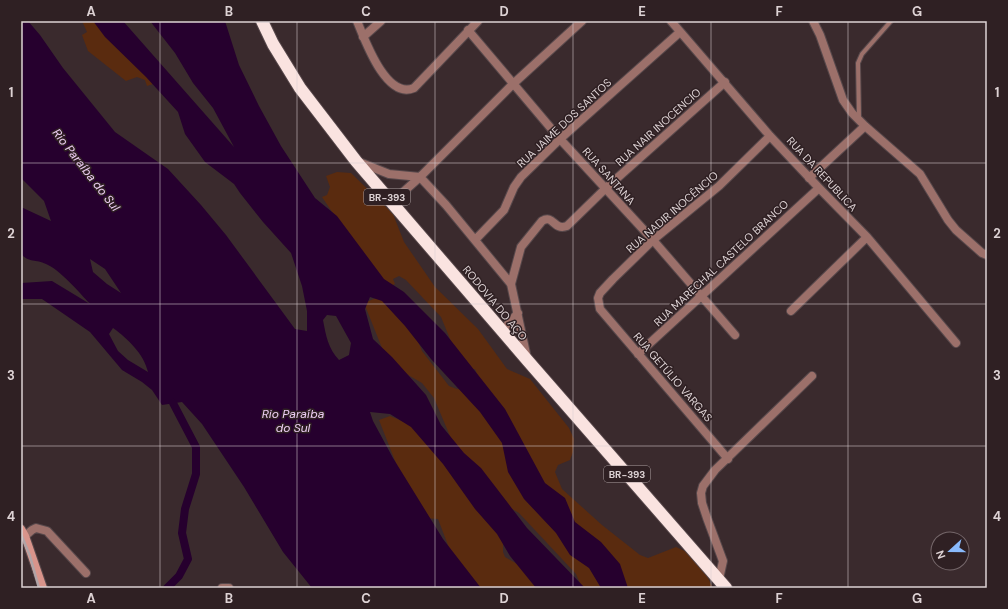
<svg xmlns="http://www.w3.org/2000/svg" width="1008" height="609" font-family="'DM Sans',sans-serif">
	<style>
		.green { fill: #5a2b0f }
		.water { fill: #26002e; fill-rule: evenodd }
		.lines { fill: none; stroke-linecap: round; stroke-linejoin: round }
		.canal { stroke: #26002e; stroke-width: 8 }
		.lane-casing { stroke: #57484b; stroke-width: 6 }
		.street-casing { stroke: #57484b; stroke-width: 10 }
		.secondary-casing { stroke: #57484b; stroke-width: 10 }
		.highway-casing { stroke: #57484b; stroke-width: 14 }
		.lane { stroke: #9c706a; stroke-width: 4 }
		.street { stroke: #9c706a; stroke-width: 8 }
		.secondary { stroke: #d9948b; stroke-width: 8 }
		.highway { stroke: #fae3e0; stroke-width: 12 }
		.rail { stroke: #b1a4a7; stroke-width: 2.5 }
		.grid { fill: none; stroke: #ddd2d4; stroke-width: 1; stroke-opacity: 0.55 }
		.labels { text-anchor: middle; stroke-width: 3; stroke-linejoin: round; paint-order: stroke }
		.shield { fill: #2f2023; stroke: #a99d9f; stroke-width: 1 }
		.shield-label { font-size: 10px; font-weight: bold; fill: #ddd2d4 }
		.street-label { font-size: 11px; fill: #ddd2d4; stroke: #2f2023 }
		.water-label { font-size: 12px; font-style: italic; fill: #edcdf3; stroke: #2f2023 }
		.neatline { fill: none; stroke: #ddd2d4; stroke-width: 1.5 }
		.grid-label { font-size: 13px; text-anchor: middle; font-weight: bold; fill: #ddd2d4 }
	</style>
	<rect width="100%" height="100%" fill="#3a2a2d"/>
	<!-- green -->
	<path class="green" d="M82 21H102L153 84 147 86 145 80 137 77 126 81 88 51 82 35 87 32Z
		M337 172 351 173 393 214 404 242 435 287 478 329 507 369 530 379 569 428 574 439 573 452 570 460 558 465 555 472 562 489 602 525 640 555 648 558 676 547 691 554 706 574 713 588H582L576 574 519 513 512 509 503 519V552L505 557 538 576 551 588H476L451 553 438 519 425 518 401 476 379 420 390 416 429 432 455 448 434 398 422 383 396 368 384 353 364 303 381 296 406 312 422 351 449 386 457 389 470 390 479 380 475 369 469 371 457 356 441 317 406 280 399 276 393 279 395 284 384 289 322 197 327 195 330 187 326 176Z"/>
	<!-- water -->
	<path class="water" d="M21 21H28L40 35 63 68 115 132 168 169 201 205 226 235 295 329 307 331V311L302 286 291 253 263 222 240 193 234 184 205 162 185 134 178 112 146 77 105 37 93 21H123L234 147 213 108 193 83 175 53 150 21H225L239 65 259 106 281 146 315 198 337 216 384 279 404 292 445 333 505 409 545 483 565 498 575 522 601 542 620 564 628 588H601L589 568 570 555 556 533 524 499 508 472 502 443 480 412 431 359 405 326 382 301 370 297 365 309 373 339 392 357 426 395 441 425 464 453 481 468 527 528 585 588H536L510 556 497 534 475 509 443 464 411 427 390 414 370 412 373 421 393 458 443 539 481 588H312L283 552 244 487 202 424 182 402 162 405 152 390 142 382 122 370 90 332 42 299H21V283L52 281 90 304C80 293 59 269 46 264 36 259 29 263 21 254V207L51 221 44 201 21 178ZM90 259 105 269 121 293 107 284 93 272ZM327 315 336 316 351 343 349 355 339 360C328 348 326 336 323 320ZM113 328C128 339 144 354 148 372L128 360 118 351 109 334Z"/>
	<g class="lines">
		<!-- canal -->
		<path class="canal" d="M167 588 179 576 188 559 182 533 185 509 196 474V447L173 403"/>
		<defs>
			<path id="lane" d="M859 118 858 63 862 54 891 21"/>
			<path id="street" d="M357 21C365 40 386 100 414 88L478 21
				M671 21 770 136 819 188 867 237 956 343
				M813 21 820 35 843 100 852 113 865 126 920 174 948 220 956 230 982 253 987 255
				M468 30 560 139 653 240 735 335
				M363 37 381 21
				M359 162 389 174 420 177 446 205 511 284 527 358
				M809 178 865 126
				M392 202 420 177 513 84 582 21
				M475 240 504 210 514 187 521 177 560 139 680 32
				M511 284 521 247 542 221C554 214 553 231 567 226L606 188 725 82
				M791 311 867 237
				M502 331 518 313
				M638 354 819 188
				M728 459 600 309 598 298 600 293 613 279 653 240 719 186 770 136
				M21 536H25L32 530 36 528 47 531 86 573
				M719 579 723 561 707 518 702 503 701 493 703 486 715 470 812 376
				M222 588H229"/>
			<path id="secondary" d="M21 529 25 536 43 588"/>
			<path id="highway" d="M262 21 273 44 300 88 356 161 528 361 726 588"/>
		</defs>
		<!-- lane casing -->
		<use href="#lane" class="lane-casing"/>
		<!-- street casing -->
		<use href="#street" class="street-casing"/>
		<!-- secondary casing -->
		<use href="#secondary" class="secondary-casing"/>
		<!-- highway casing -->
		<use href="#highway" class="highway-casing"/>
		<!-- lane -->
		<use href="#lane" class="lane"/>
		<!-- street -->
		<use href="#street" class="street"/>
		<!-- secondary -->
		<use href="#secondary" class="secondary"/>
		<!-- highway -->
		<use href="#highway" class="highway"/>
		<!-- rail -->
		<path class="rail" d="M21 534 30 556 39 588"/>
	</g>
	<!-- grid -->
	<path class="grid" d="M160 21V588M297 21V588M435 21V588M573 21V588M711 21V588M848 21V588M21 163H987M21 304H987M21 446H987"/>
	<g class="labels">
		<!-- shield labels -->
		<g class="shield">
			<rect x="364" y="189" width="46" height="16" rx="3"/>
			<rect x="604" y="466" width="46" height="16" rx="3"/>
		</g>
		<g class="shield-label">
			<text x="387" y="201">BR-393</text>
			<text x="627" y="478">BR-393</text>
		</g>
		<!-- street labels -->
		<g class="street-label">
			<text transform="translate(564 123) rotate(-43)" y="4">RUA JAIME DOS SANTOS</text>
			<text transform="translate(658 127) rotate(-42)" y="4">RUA NAIR INOCENCIO</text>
			<text transform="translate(822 174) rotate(47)" y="4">RUA DA REPUBLICA</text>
			<text transform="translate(609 176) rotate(48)" y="4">RUA SANTANA</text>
			<text transform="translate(672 212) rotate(-41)" y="4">RUA NADIR INOCÊNCIO</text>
			<text transform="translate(721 263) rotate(-43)" y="4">RUA MARECHAL CASTELO BRANCO</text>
			<text transform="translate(495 303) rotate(50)" y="4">RODOVIA DO AÇO</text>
			<text transform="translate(673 377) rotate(49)" y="4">RUA GETÚLIO VARGAS</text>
		</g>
		<!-- water labels -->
		<g class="water-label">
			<text transform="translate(86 170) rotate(52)" y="4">Rio Paraíba do Sul</text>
			<text x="293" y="418">Rio Paraíba<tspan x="293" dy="14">do Sul</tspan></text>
		</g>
	</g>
	<!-- border -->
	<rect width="1008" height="609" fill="none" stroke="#2f2023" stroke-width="44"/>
	<!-- north arrow -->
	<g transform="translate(950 551) rotate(249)"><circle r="19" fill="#2f2023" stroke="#75676a"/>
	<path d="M0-3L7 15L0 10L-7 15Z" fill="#89bafc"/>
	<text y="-6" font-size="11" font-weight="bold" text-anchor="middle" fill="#ddd2d4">N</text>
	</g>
	<rect x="22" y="22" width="964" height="565" class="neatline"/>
	<g class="grid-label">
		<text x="91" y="16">A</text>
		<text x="229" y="16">B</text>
		<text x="366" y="16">C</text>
		<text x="504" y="16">D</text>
		<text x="642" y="16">E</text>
		<text x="779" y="16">F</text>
		<text x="917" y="16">G</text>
		<text x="11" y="97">1</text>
		<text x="997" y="97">1</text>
		<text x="11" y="238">2</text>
		<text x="997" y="238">2</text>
		<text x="11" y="380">3</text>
		<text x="997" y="380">3</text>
		<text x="11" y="521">4</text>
		<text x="997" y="521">4</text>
		<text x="91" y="603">A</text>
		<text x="229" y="603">B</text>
		<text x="366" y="603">C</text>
		<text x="504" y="603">D</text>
		<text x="642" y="603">E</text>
		<text x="779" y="603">F</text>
		<text x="917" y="603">G</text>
	</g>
</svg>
